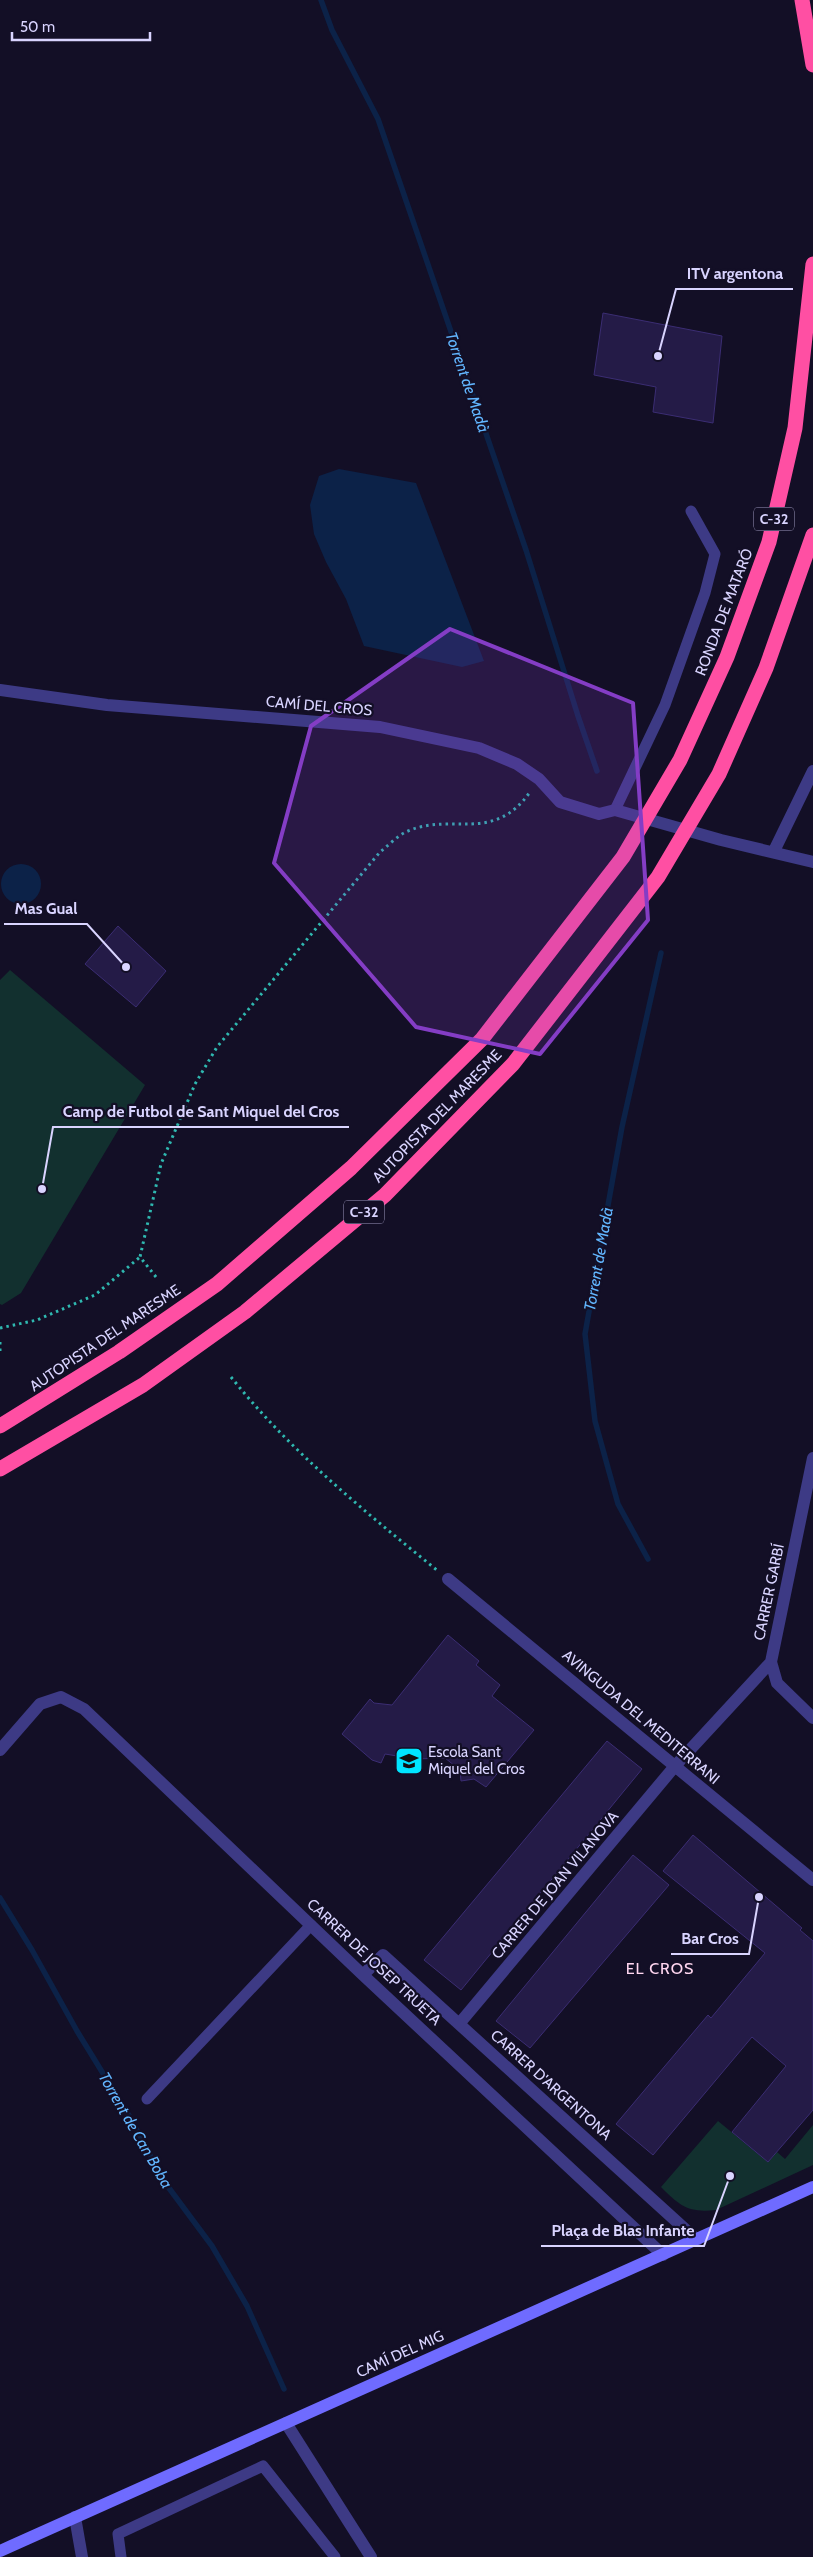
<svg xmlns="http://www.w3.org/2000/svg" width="813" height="2557" font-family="Cabin,sans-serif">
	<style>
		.green { fill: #12302f }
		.water { fill: #0c2248 }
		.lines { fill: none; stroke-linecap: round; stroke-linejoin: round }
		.stream { stroke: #0c2248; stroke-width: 5.5 }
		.building { fill: #241b47; stroke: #3b2d73 }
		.path { stroke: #2fb8b0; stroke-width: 3; stroke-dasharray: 2.5 4; stroke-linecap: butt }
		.lane { stroke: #3d3a85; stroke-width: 11 }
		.street { stroke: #3d3a85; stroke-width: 12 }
		.secondary { stroke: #6f6bff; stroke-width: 12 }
		.highway { stroke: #ff4fa3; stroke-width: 15 }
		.marked { fill: #843dc5; fill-opacity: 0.2; stroke: #843dc5; stroke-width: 4; stroke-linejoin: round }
		.labels { text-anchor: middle; stroke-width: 4.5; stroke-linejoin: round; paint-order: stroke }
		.shield { fill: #130f26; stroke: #9e99be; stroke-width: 1 }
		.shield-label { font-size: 14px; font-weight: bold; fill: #d9d4ff }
		.street-label { font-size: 15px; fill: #d9d4ff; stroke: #130f26 }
		.poi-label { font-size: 15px; fill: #d9d4ff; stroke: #130f26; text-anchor: start }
		.water-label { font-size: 16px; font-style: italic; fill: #62b6ff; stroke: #130f26 }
		.neighbourhood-label { font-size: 16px; letter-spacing: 1px; fill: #ffd6f0; stroke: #130f26 }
		.leader { fill: none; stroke: #d9d4ff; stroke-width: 2 }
		.callout-dot { fill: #d9d4ff; stroke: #130f26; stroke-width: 2 }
		.callout-label { font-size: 16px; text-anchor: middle; font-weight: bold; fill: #d9d4ff; stroke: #130f26; stroke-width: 4.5; stroke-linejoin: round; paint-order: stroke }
	</style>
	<rect width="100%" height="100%" fill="#130f26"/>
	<!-- green -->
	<path class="green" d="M10 970 145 1085 21 1293 2 1305 0 1304V980Z
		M718 2121 768 2162 777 2152 785 2159 813 2125V2165L716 2210C688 2213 680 2206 661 2187Z"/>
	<!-- water -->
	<path class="water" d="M339 469 416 483 484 661 462 667 364 646 346 599 326 562 314 534 310 505 319 476Z
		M1 884a20 20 0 1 1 40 0a20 20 0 1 1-40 0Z"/>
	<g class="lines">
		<!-- stream -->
		<path class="stream" d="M321 0 332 30 378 119 526 550 578 716 597 771
			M648 1559 618 1504 595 1421 585 1334 622 1127 661 953
			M0 1898 32 1950 77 2031 131 2119 163 2180 212 2246 247 2306 284 2389"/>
	</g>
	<!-- building -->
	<path class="building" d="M603 313 722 336 713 423 653 412 656 387 594 375Z
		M118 926 166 971 136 1007 85 964Z
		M448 1635 479 1661 476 1665 500 1685 492 1696 534 1730 486 1787 474 1779 461 1781 460 1770 445 1758 415 1759 385 1754 381 1763 372 1760 342 1734 370 1699 374 1703 392 1705Z
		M607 1741 642 1769 461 1990 424 1960Z
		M693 1835 802 1928 800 1930 813 1941V2110L768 2162 732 2132 786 2066 752 2037 653 2155 616 2124 708 2015 711 2018 765 1953 663 1871Z
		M633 1855 669 1885 530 2048 496 2021Z"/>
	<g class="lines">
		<!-- path -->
		<path class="path" d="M156 1277 140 1257 161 1164 195 1084 217 1047 380 852C389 845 398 835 408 831 453 812 493 844 530 792
			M0 1328 37 1320 95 1295 140 1257
			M0 1342V1354
			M231 1377C290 1451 364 1511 438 1571"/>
		<!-- lane -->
		<path class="lane" d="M615 810 665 705 705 593 715 554 691 511
			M147 2099 311 1925
			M121 2557 118 2534 263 2466 335 2557"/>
		<!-- street -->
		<path class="street" d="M0 690 107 705 380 727 479 748 517 764 539 779 560 802 599 814 615 810 721 840 813 862
			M774 851 813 771
			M813 1458 771 1662 777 1683 813 1718
			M448 1579 813 1880
			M0 1750 40 1704 61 1697 84 1709 363 1975 663 2255
			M363 1975 383 1955 697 2240
			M459 2024 675 1766 771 1662
			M286 2423 371 2557
			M75 2517 82 2557"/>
		<!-- secondary -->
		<path class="secondary" d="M0 2551 813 2187"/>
		<!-- highway -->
		<path class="highway" d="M802 0 813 65
			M0 1426 119 1352 217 1284 351 1168 482 1039 623 857 680 760 727 657 769 542 795 428 813 264
			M0 1469 143 1385 245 1312 385 1195 513 1064 658 877 719 774 766 668 813 535"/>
	</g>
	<!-- marked area -->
	<path class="marked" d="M450 629 633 703 648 920 540 1054 416 1027 274 863 311 726Z"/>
	<!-- icons -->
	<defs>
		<symbol id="school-square" viewBox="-11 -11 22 22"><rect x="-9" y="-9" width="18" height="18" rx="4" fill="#00e5ff" stroke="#130f26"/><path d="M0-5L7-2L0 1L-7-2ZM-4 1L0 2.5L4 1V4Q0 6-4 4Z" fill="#111"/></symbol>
	</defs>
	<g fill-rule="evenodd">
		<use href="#school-square" x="393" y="1745" width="32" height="32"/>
	</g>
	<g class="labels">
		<!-- shield labels -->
		<g class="shield">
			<rect x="754" y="507.5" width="40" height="23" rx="4"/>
			<rect x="344" y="1200.5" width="40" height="23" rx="4"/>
		</g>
		<g class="shield-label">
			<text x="774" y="524">C-32</text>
			<text x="364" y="1217">C-32</text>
		</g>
		<!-- street labels -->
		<g class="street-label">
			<text transform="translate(724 612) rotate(-69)" y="5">RONDA DE MATARÓ</text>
			<text transform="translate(319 706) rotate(5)" y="5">CAMÍ DEL CROS</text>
			<text transform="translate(437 1116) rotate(-46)" y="5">AUTOPISTA DEL MARESME</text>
			<text transform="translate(105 1338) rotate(-34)" y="5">AUTOPISTA DEL MARESME</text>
			<text transform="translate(769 1592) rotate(-78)" y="5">CARRER GARBÍ</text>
			<text transform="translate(641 1717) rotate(40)" y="5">AVINGUDA DEL MEDITERRANI</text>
			<text transform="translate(555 1885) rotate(-50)" y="5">CARRER DE JOAN VILANOVA</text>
			<text transform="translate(374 1962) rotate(43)" y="5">CARRER DE JOSEP TRUETA</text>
			<text transform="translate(551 2085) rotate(42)" y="5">CARRER D'ARGENTONA</text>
			<text transform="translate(400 2354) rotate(-24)" y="5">CAMÍ DEL MIG</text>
		</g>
		<!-- poi labels -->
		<g class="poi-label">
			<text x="428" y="1757">Escola Sant<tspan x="428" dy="17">Miquel del Cros</tspan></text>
		</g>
		<!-- water labels -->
		<g class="water-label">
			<text transform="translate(468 382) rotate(71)" y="6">Torrent de Madà</text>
			<text transform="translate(598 1259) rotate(-80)" y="6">Torrent de Madà</text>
			<text transform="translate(136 2130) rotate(60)" y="6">Torrent de Can Boba</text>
		</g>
		<!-- neighbourhood labels -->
		<g class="neighbourhood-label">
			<text x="660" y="1974">EL CROS</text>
		</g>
	</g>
	<!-- callouts -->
	<path class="leader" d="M658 356L676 289H793M126 967L87 924H4M42 1189L53 1127H349M759 1897L749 1954H671M730 2176L704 2246H541"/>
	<g class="callout-dot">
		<circle cx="658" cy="356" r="5"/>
		<circle cx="126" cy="967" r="5"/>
		<circle cx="42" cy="1189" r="5"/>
		<circle cx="759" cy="1897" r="5"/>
		<circle cx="730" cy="2176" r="5"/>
	</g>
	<g class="callout-label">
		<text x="735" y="279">ITV argentona</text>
		<text x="46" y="914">Mas Gual</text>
		<text x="201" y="1117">Camp de Futbol de Sant Miquel del Cros</text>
		<text x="710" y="1944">Bar Cros</text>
		<text x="623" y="2236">Plaça de Blas Infante</text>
	</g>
	<!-- scale -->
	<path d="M12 32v8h138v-8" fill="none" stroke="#d9d4ff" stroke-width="2.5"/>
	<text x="20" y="32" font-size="15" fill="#d9d4ff" stroke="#130f26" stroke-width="4" paint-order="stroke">50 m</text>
</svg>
